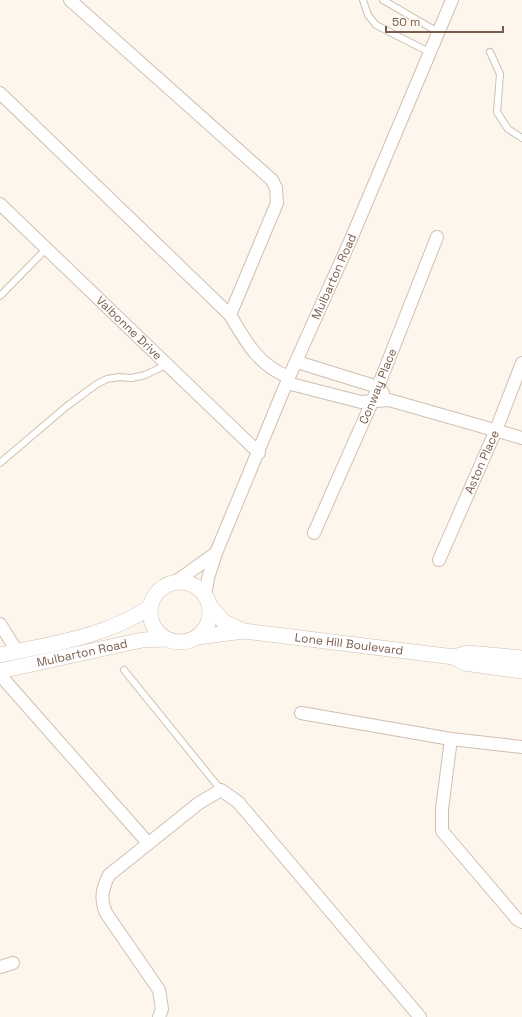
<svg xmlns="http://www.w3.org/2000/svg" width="522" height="1017" font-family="'Space Grotesk',sans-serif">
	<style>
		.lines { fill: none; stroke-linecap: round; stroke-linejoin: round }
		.service-casing { stroke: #d1beb0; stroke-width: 8 }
		.minor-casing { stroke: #d1beb0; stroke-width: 14 }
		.tertiary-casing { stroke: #d1beb0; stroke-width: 16 }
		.service { stroke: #fff; stroke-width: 6 }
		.minor { stroke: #fff; stroke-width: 12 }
		.tertiary { stroke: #fff; stroke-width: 15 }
		.labels { text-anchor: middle; stroke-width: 3; stroke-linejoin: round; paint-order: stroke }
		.street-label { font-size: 12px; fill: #7a5c4d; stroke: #fffaf3 }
	</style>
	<rect width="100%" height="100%" fill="#fdf6ec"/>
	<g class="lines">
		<defs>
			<path id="service" d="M363 0 368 15 376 25 429 52
				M383 0 438 32
				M490 52 500 74 497 112 508 129 522 138
				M0 296 46 249
				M0 463 67 406 97 384 107 379 119 377 132 378 145 375 166 365
				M124 670 221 790"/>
			<g id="minor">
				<path d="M70 0 272 180 276 188 277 203 230 315"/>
				<path d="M0 93 230 315C246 342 259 366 289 377"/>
				<path id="s1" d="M0 204 259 453"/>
				<path d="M297 362 378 387 383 393"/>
				<path d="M287 383 361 402 389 400 522 438"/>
				<path id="s2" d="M314 533 372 402 437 237"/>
				<path id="s3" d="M439 560 496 430 522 363"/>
				<path d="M174 583 216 553"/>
				<path id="s4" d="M205 595 208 578 216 553 289 377 351 239 452 0"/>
				<path d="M0 624 17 651"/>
				<path d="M0 675 148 843"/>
				<path d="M301 713 451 739 522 747"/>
				<path d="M451 739 442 809V831L517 919 522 922"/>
				<path d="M0 967 13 963"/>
				<path d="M159 1017 162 1009 159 990 106 913C100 899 102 889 109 875L199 803 221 790 238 802 420 1017"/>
			</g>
			<g id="tertiary">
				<circle cx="180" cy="612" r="30"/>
				<path id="s5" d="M210 606 224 622 244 631 454 657 468 653 522 658"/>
				<path d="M197 637 244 631"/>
				<path d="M0 655C51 644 106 637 150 607"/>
				<path d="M454 657 464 663 522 671"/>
				<path id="s6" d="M0 671 142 640 165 639"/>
			</g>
		</defs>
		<!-- service casing -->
		<use href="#service" class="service-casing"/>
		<!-- minor casing -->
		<use href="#minor" class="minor-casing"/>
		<!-- tertiary casing -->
		<use href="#tertiary" class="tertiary-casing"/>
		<!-- service -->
		<use href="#service" class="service"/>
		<!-- minor -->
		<use href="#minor" class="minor"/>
		<!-- tertiary -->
		<use href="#tertiary" class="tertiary"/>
	</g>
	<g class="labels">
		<!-- street labels -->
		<g class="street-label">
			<text dy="4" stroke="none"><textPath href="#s4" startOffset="344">Mulbarton Road</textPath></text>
			<text dy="4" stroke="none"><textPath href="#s1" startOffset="179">Valbonne Drive</textPath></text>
			<text dy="4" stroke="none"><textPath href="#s2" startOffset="160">Conway Place</textPath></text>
			<text dy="4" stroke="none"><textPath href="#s3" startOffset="107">Aston Place</textPath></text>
			<text dy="4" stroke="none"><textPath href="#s5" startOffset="149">Lone Hill Boulevard</textPath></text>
			<text dy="4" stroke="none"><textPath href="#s6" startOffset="84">Mulbarton Road</textPath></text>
		</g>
	</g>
	<!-- scale -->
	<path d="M386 26v6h117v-6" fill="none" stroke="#7a5c4d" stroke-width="2"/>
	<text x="392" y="26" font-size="12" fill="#7a5c4d" stroke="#fffaf3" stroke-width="3" paint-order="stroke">50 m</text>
</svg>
